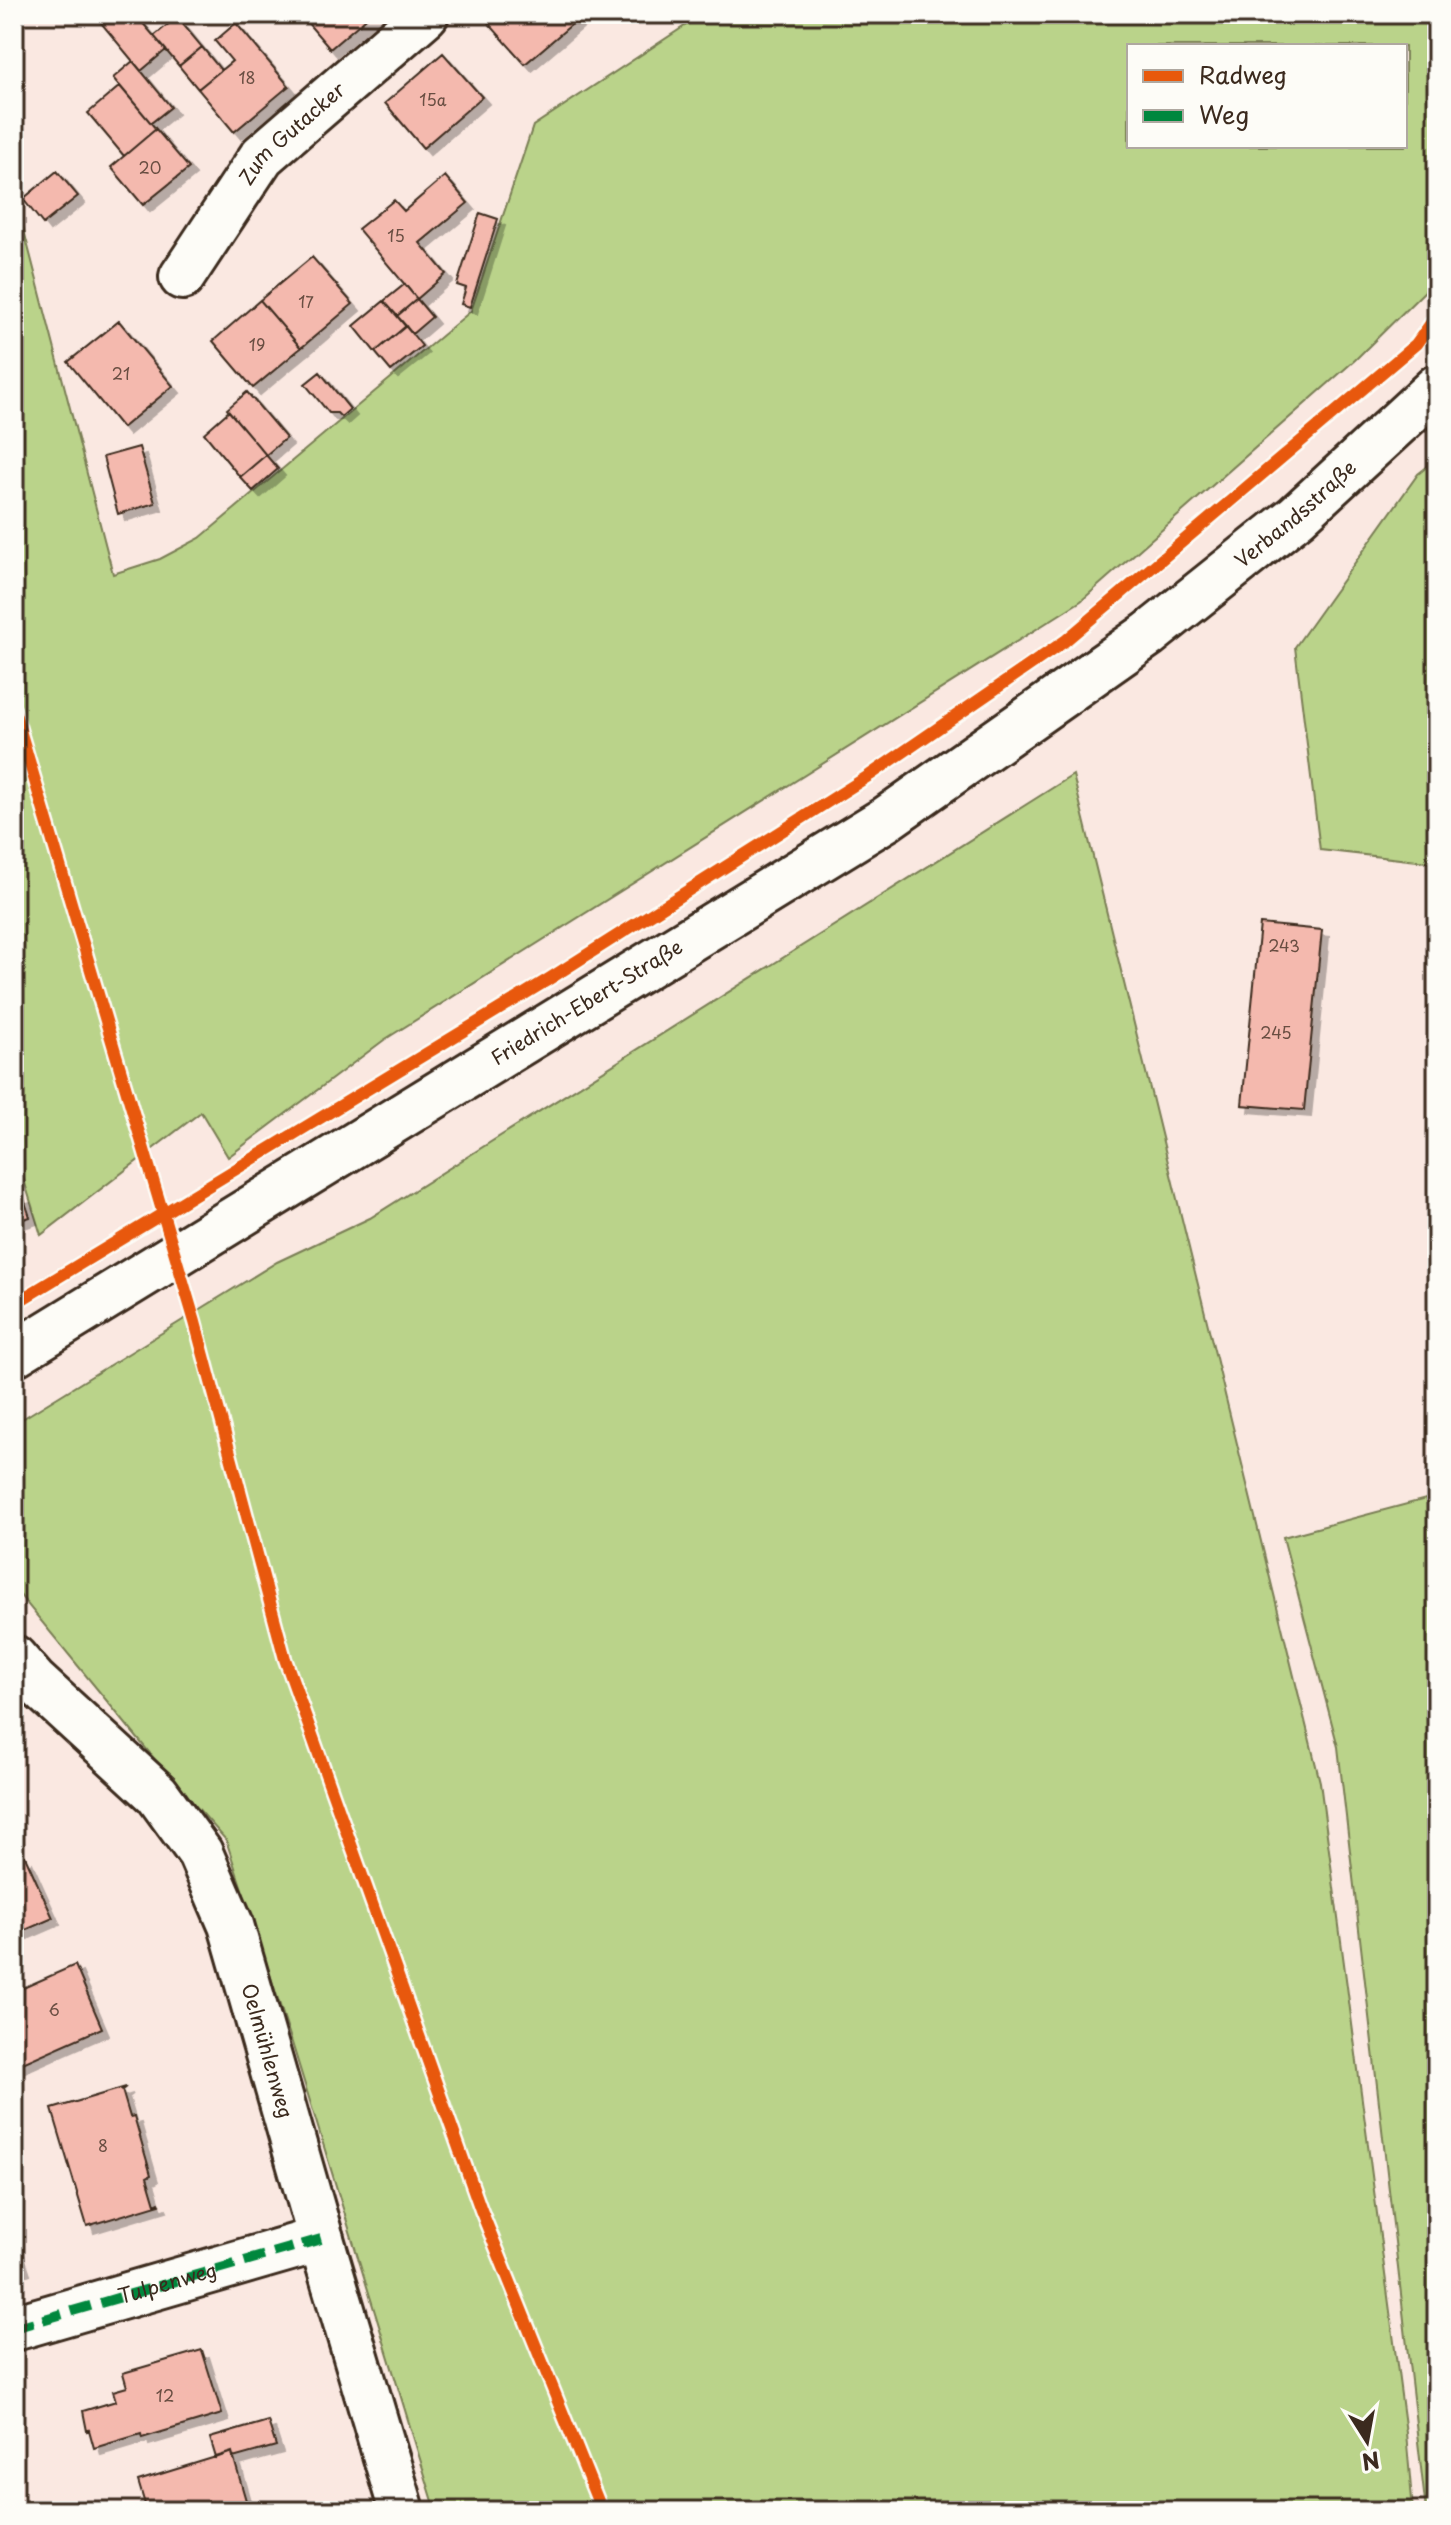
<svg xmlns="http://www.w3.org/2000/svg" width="1451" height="2525" font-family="'Playpen Sans',sans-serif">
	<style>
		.green { fill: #bad38a; stroke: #7a7e54; stroke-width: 2; fill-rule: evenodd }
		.building { fill: #f4b9ae; stroke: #3b2a1e; stroke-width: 2; filter: url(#shadow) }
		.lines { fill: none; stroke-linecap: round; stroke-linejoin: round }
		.street-casing { stroke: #3b2a1e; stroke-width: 50 }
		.primary-casing { stroke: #3b2a1e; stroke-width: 50 }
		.street { stroke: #fdfcf7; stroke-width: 44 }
		.primary { stroke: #fdfcf7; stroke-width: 44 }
		.quiet { stroke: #00873e; stroke-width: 10; stroke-dasharray: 20 10; stroke-linecap: butt }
		.cycleway-casing { stroke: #fdfcf7; stroke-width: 17 }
		.cycleway { stroke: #e8590c; stroke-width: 12 }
		.labels { text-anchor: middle; stroke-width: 8; stroke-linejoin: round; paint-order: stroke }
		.number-label { font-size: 16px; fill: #694e42 }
		.street-label { font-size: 20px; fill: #3b2a1e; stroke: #fdfcf7 }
	</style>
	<defs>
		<filter id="shadow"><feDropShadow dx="7" dy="7" stdDeviation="0" flood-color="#0004"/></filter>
	</defs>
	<rect width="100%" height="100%" fill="#fae8e1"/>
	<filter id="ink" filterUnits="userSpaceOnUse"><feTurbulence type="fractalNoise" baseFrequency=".0125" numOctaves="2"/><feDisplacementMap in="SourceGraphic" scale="16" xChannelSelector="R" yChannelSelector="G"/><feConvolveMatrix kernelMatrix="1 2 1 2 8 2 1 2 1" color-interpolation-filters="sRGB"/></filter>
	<g filter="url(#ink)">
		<!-- green -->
		<path class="green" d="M703 14H1437V279L1355 360 1081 601 384 1040 228 1157 201 1112 41 1235 14 1148V192L113 574 160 559 200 538 471 311 533 126ZM1129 46H1405V146H1129Z
			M1437 459V883L1435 863 1320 850 1295 647 1418 474Z
			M1073 775 1320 1782 1406 2433 1413 2511H436L289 2033 226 1840 157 1762 14 1588V1424L277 1262 370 1218Z
			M1437 1496V2511H1426L1338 1747 1283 1537Z"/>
		<!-- building -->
		<path class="building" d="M102 14H135L166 50 141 71 97 18Z
			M300 14H371L330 49Z
			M487 14H584L525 64 483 17Z
			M177 17 202 47 179 66 154 36Z
			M236 23 289 86 234 132 198 89 232 61 215 41Z
			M202 47 221 70 198 89 179 66Z
			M443 53 482 97 423 148 385 103Z
			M133 61 171 107 151 123 113 78Z
			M120 86 156 129 124 156 88 113Z
			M156 129 189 168 143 205 111 167Z
			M57 171 78 196 43 224 23 199Z
			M445 176 468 203 420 243 446 274 417 299 358 229 394 200 404 211Z
			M480 213 498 219 470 307 461 304 466 288 457 285Z
			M312 257 353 304 301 348 260 300Z
			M405 284 417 299 397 316 384 301Z
			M417 299 432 317 412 334 397 316Z
			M260 300 301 348 253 388 213 341Z
			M384 301 406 326 375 352 354 326Z
			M119 321 173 386 122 428 68 362Z
			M406 326 422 346 391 371 375 352Z
			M320 372 350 409 341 417 337 413H329L305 384Z
			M247 392 286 438 266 455 227 409Z
			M229 411 266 455 240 477 204 433Z
			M139 447 155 503 118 514 103 457Z
			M266 455 278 469 253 491 240 477Z
			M1260 924 1322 930 1304 1110 1242 1105Z
			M23 1196 30 1217 14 1222V1199Z
			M25 1856 53 1918 14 1935V1861Z
			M75 1965 102 2028 16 2066 14 2061V1992Z
			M126 2087 122 2090 130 2117 134 2116 151 2175 147 2177 155 2204 159 2202 160 2204 87 2226 52 2109Z
			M17 2249 23 2267 14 2270V2250Z
			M202 2350 222 2414 142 2438 141 2434 94 2448 89 2430 87 2431 83 2411 116 2401 113 2391 127 2387 123 2373Z
			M268 2421 276 2446 233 2458 232 2452 216 2458 210 2438Z
			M232 2452 249 2511H147L138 2481Z"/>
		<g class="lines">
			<defs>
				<g id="street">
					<path id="s1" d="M182 277 262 156 426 14"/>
					<path id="s2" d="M14 1658 34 1681 157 1794 200 1853 231 1925 321 2239 402 2511"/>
					<path id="s3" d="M14 2328 321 2239"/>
				</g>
				<g id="primary">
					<path id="s4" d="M14 1354 886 819 1149 634 1297 516 1437 387"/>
				</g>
			</defs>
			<!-- street casing -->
			<use href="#street" class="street-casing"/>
			<!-- primary casing -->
			<use href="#primary" class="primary-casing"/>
			<!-- street -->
			<use href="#street" class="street"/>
			<!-- primary -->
			<use href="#primary" class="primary"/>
			<!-- quiet -->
			<path class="quiet" d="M14 2328 321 2239"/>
			<defs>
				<path id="cycleway" d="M14 710 195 1322 285 1659 481 2210 602 2511
					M14 1304 549 979 870 775 1065 641 1416 344 1437 315"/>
			</defs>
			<!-- cycleway casing -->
			<use href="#cycleway" class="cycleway-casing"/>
			<!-- cycleway -->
			<use href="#cycleway" class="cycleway"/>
		</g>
	</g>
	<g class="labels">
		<!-- number labels -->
		<g class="number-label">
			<text x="247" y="84">18</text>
			<text x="433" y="106">15a</text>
			<text x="150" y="174">20</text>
			<text x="396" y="242">15</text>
			<text x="306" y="308">17</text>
			<text x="257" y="351">19</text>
			<text x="121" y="380">21</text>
			<text x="1284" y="952">243</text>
			<text x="1276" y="1039">245</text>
			<text x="54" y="2016">6</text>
			<text x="103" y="2152">8</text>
			<text x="165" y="2402">12</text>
		</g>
		<!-- street labels -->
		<g class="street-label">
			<text dy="7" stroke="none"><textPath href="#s1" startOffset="182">Zum Gutacker</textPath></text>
			<text dy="7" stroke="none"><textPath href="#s4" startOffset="1534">Verbandsstraße</textPath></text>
			<text dy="7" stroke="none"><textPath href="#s4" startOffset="672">Friedrich-Ebert-Straße</textPath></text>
			<text dy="7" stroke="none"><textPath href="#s2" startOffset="480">Oelmühlenweg</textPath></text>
			<text dy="7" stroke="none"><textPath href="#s3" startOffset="160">Tulpenweg</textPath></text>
		</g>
	</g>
	<!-- margin -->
	<rect width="1451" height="2525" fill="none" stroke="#fdfcf7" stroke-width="48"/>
	<rect x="24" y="24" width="1403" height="2477" fill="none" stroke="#3b2a1e" stroke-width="3" filter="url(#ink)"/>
	<!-- legend -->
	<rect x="1127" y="44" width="280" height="104" fill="#fdfcf7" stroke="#afa8a0" stroke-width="2"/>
	<rect x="1143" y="70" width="40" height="12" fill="#e8590c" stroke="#afa8a0" stroke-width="2"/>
	<text x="1199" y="84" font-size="24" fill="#3b2a1e">Radweg</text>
	<rect x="1143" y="110" width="40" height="12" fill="#00873e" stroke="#afa8a0" stroke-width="2"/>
	<text x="1199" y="124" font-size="24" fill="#3b2a1e">Weg</text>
	<!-- north arrow -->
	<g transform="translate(1367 2441) rotate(169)" stroke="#fdfcf7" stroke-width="6" paint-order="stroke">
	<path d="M0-6L14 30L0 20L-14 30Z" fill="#3b2a1e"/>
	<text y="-12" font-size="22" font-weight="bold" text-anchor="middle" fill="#3b2a1e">N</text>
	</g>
</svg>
